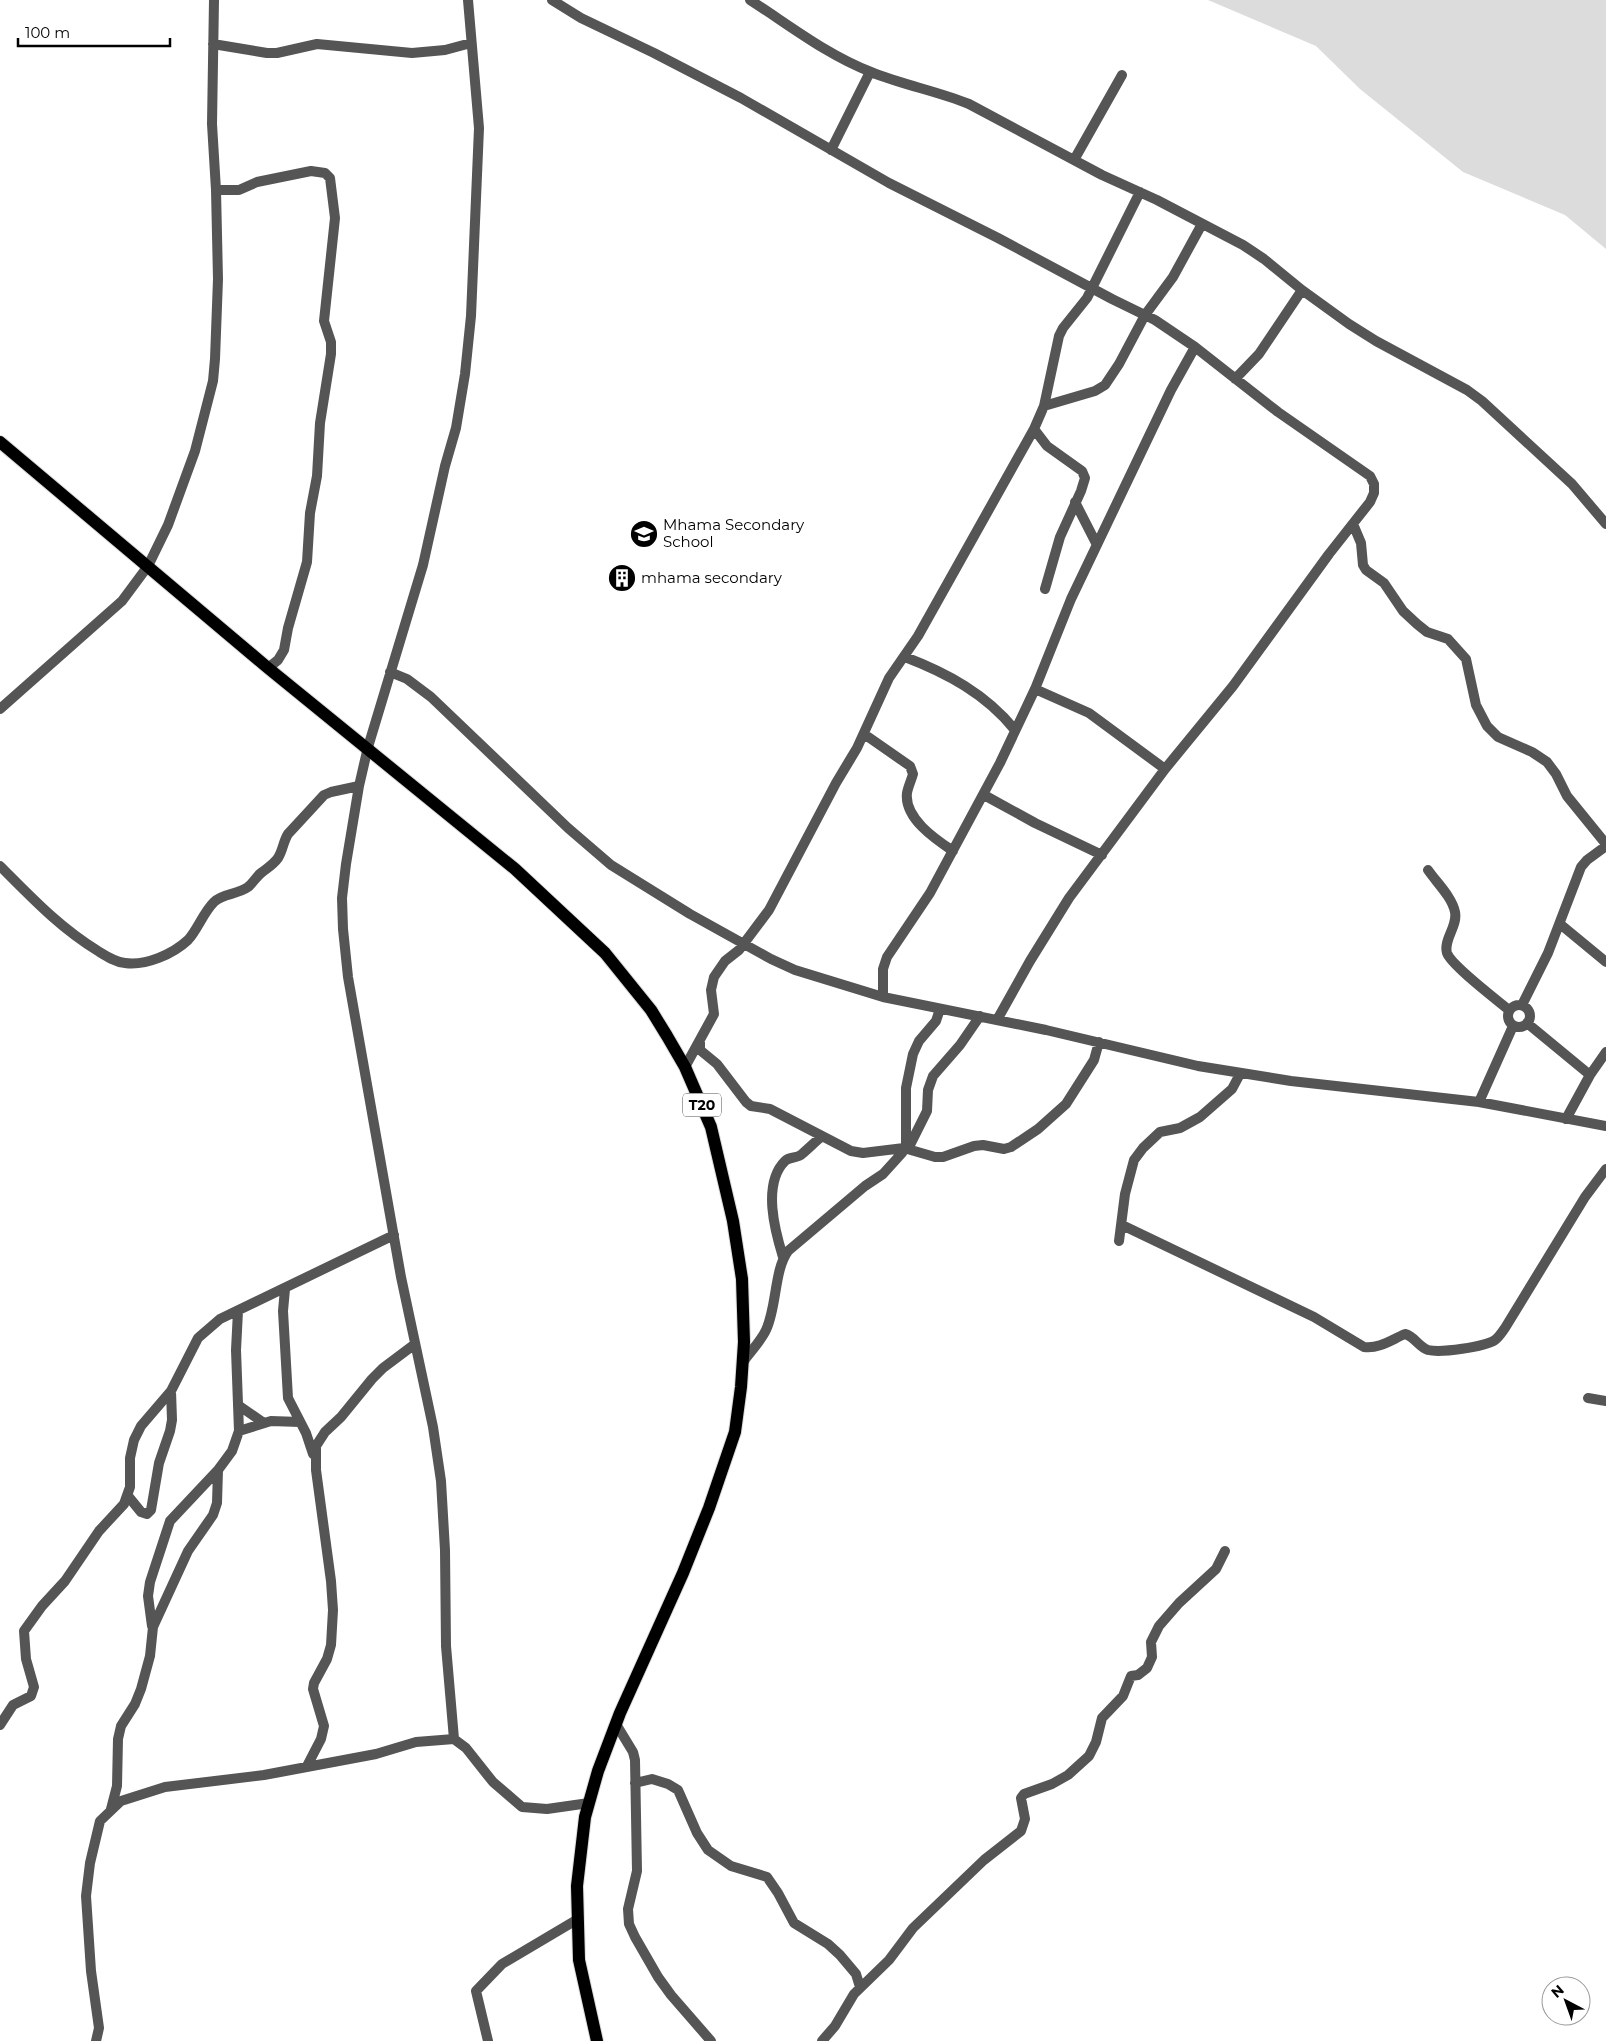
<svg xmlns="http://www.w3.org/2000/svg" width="1606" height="2041" font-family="Montserrat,sans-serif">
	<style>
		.green { fill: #dcdcdc }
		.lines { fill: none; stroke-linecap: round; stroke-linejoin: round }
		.primary-casing { stroke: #dbdbdb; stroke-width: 14 }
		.minor { stroke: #555; stroke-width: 10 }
		.primary { stroke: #000; stroke-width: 12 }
		.labels { text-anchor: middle; stroke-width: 4; stroke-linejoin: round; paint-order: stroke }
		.shield { fill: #fff; stroke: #4c4c4c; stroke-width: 1 }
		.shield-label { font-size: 14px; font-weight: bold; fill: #000 }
		.poi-label { font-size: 15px; fill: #000; stroke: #fff; text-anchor: start }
	</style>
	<rect width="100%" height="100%" fill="#fff"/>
	<!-- green -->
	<path class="green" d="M1208 0H1606V249L1565 215 1463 172 1360 89 1316 46Z"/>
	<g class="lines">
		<defs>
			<path id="primary" d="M0 442 268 668 515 869 605 953 651 1010 667 1036 685 1067 711 1127 733 1221 742 1279 744 1342 741 1387 735 1432 709 1508 683 1573 620 1713 598 1771 585 1817 577 1886 579 1960 597 2041"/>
		</defs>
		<!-- primary casing -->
		<use href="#primary" class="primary-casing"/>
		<!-- minor -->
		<path class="minor" d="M552 0 581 18 654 53 741 98 889 183 998 238 1112 299 1155 320 1195 347 1278 412 1370 476 1374 484V493L1370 502 1329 554 1233 686 1165 769 1069 898 1030 961 997 1020
			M750 0C789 25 827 55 871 72 903 85 937 91 969 104L1102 175 1157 200 1243 245 1264 259 1302 290 1349 324 1376 341 1467 390 1482 401 1572 484 1606 524
			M213 44 267 53H277L317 44 412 53 445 50 471 43
			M831 150 870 72
			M1074 160 1122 75
			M216 190H239L257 182 311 171 325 173 330 178 335 218 324 321 331 342V354L320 423 317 476 310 513 307 562 288 628 284 650 278 660 268 668
			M1235 379 1259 354 1302 290
			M1044 406 1095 391 1105 385 1119 364 1145 315 1173 277 1202 224
			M1034 429 1047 446 1082 471 1085 478 1081 491 1060 537 1045 589
			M1075 502 1097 545
			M1353 524 1361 543 1363 565 1366 570 1384 583 1403 611 1417 624 1427 632 1448 639 1466 659 1476 705 1487 726 1498 737 1532 752 1547 762 1556 774 1567 796 1606 844
			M905 657C947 673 986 694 1015 730
			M390 672 407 679 431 697 568 828 611 865 690 914 771 959 795 970 883 997 1046 1030 1198 1066 1291 1081 1479 1102 1606 1126
			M1035 689 1089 713 1165 769
			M0 709 122 601 148 566 168 525 195 451 213 381 215 359 218 279 216 190 212 124 214 0
			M864 734 910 766 913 774C911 781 908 787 907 793 904 818 935 839 953 851
			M984 795 1035 823 1102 855
			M0 866C31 897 60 928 98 951 106 956 115 962 125 963 146 966 173 954 188 940 198 929 203 913 214 902 223 893 237 895 248 887 253 883 256 877 261 873 267 868 273 865 278 858 283 850 283 842 288 834L324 795 331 792 359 786
			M1428 870C1437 883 1452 897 1455 912 1458 926 1443 940 1447 953 1451 965 1497 1000 1509 1010
			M1560 924 1606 962
			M883 997V969L887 957 930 893 1000 763 1035 689 1071 599 1171 390 1195 347
			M1522 1005 1548 953 1581 867 1587 860 1606 846
			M1508 1016a11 11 0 1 1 22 0a11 11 0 1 1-22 0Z
			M1527 1023 1590 1075
			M700 1042V1050L717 1064 746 1102 751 1106 770 1109 851 1151 863 1153 904 1148 935 1157H943L974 1146 983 1145 1004 1149 1011 1147 1038 1129 1066 1104 1094 1060 1099 1042
			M685 1067 714 1014 711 990 714 977 725 961 739 950 769 910 836 783 857 748 889 678 918 636 1034 429 1044 406 1059 336 1063 328 1087 298 1140 192
			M1479 1102 1513 1026
			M1566 1119 1590 1075 1606 1052
			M908 1149 927 1111 928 1090 933 1076 960 1045 980 1016
			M1122 1225 1314 1317 1364 1347C1379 1349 1391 1340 1405 1334 1414 1336 1419 1347 1428 1350 1441 1353 1484 1347 1495 1340 1499 1337 1502 1332 1505 1328L1585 1197 1606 1169
			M1119 1241 1125 1194 1134 1160 1143 1148 1160 1132 1180 1128 1200 1117 1232 1089 1240 1074
			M783 1257C775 1231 762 1184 785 1161 790 1156 797 1159 802 1154 809 1148 815 1142 822 1136
			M285 1289 283 1311 288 1398 306 1433 313 1454
			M743 1362C750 1352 761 1341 766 1330 777 1307 774 1270 788 1251L865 1186 883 1174 902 1153 906 1144V1088L913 1054 919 1041 936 1021 940 1009
			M1588 1398 1606 1401
			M238 1405 264 1423
			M239 1431 271 1421 300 1422
			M128 1496 141 1512 147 1514 151 1510 159 1463 170 1431 172 1420 171 1391
			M152 1626 148 1596 150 1582 170 1521 218 1470
			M616 1724 633 1752 635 1760 637 1871 628 1909 629 1924 635 1937 658 1977 671 1995 711 2041
			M0 1725 13 1705 31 1696 34 1687 26 1659 24 1631 42 1606 65 1581 99 1531 124 1504 130 1487V1458L134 1440 141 1426 171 1391 198 1338 220 1319 394 1235
			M454 1739 446 1646 445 1550 441 1481 433 1427 401 1277 348 977 343 929 342 898 346 864 359 786 368 747 423 565 445 466 456 428 465 374 471 316 479 128 468 0
			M307 1766 321 1739 324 1726 313 1689 314 1683 327 1659 331 1645 333 1610 331 1581 316 1470V1446L325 1432 341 1417 372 1379 383 1368 415 1344
			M635 1783 652 1779 668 1784 678 1790 697 1833 708 1850 731 1866 767 1877 778 1893 794 1923 828 1944 840 1955 856 1974 860 1987
			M111 1809 117 1786 118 1739 121 1726 135 1704 141 1689 150 1656 153 1627 188 1551 213 1515 217 1503 218 1470 232 1451 239 1431 236 1350 238 1311
			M96 2041 99 2028 91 1971 86 1896 90 1863 100 1821 121 1801 165 1787 264 1775 376 1754 416 1742 454 1739 466 1748 493 1782 522 1807 547 1809 589 1803
			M488 2041 476 1991 502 1964 578 1919
			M822 2041 835 2026 854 1994 889 1960 913 1928 984 1860 1021 1831 1025 1819 1021 1798 1024 1794 1052 1784 1068 1775 1089 1756 1096 1742 1102 1718 1123 1696 1131 1676 1138 1675 1147 1668 1152 1657 1151 1642 1159 1626 1179 1603 1216 1569 1225 1551"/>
		<!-- primary -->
		<use href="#primary" class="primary"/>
	</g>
	<!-- icons -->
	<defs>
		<symbol id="school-disc" viewBox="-11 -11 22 22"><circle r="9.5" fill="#000" stroke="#fff"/><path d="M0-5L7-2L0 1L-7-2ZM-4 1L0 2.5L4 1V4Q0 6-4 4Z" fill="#fff"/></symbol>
		<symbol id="building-disc" viewBox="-11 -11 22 22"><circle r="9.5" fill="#000" stroke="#fff"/><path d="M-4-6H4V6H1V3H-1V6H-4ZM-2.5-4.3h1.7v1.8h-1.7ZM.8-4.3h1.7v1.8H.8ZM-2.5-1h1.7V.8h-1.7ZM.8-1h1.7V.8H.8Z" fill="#fff"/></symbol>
	</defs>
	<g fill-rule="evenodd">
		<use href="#school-disc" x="628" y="518" width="32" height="32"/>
		<use href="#building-disc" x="606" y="562" width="32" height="32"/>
	</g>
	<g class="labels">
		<!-- shield labels -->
		<rect class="shield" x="683" y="1093.5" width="38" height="23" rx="4"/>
		<g class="shield-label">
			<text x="702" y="1110">T20</text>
		</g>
		<!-- poi labels -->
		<g class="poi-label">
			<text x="663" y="530">Mhama Secondary<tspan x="663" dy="17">School</tspan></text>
			<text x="641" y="583">mhama secondary</text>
		</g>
	</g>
	<!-- north arrow -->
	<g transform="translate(1566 2001) rotate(319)"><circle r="24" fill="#ffffff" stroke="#999999"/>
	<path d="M0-4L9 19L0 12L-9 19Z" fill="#000000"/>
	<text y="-8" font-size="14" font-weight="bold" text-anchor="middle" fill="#000000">N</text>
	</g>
	<!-- scale -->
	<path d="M18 38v8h152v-8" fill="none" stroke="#000000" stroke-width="2.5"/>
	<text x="25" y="38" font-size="15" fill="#000000" stroke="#ffffff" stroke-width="4" paint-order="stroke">100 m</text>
</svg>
